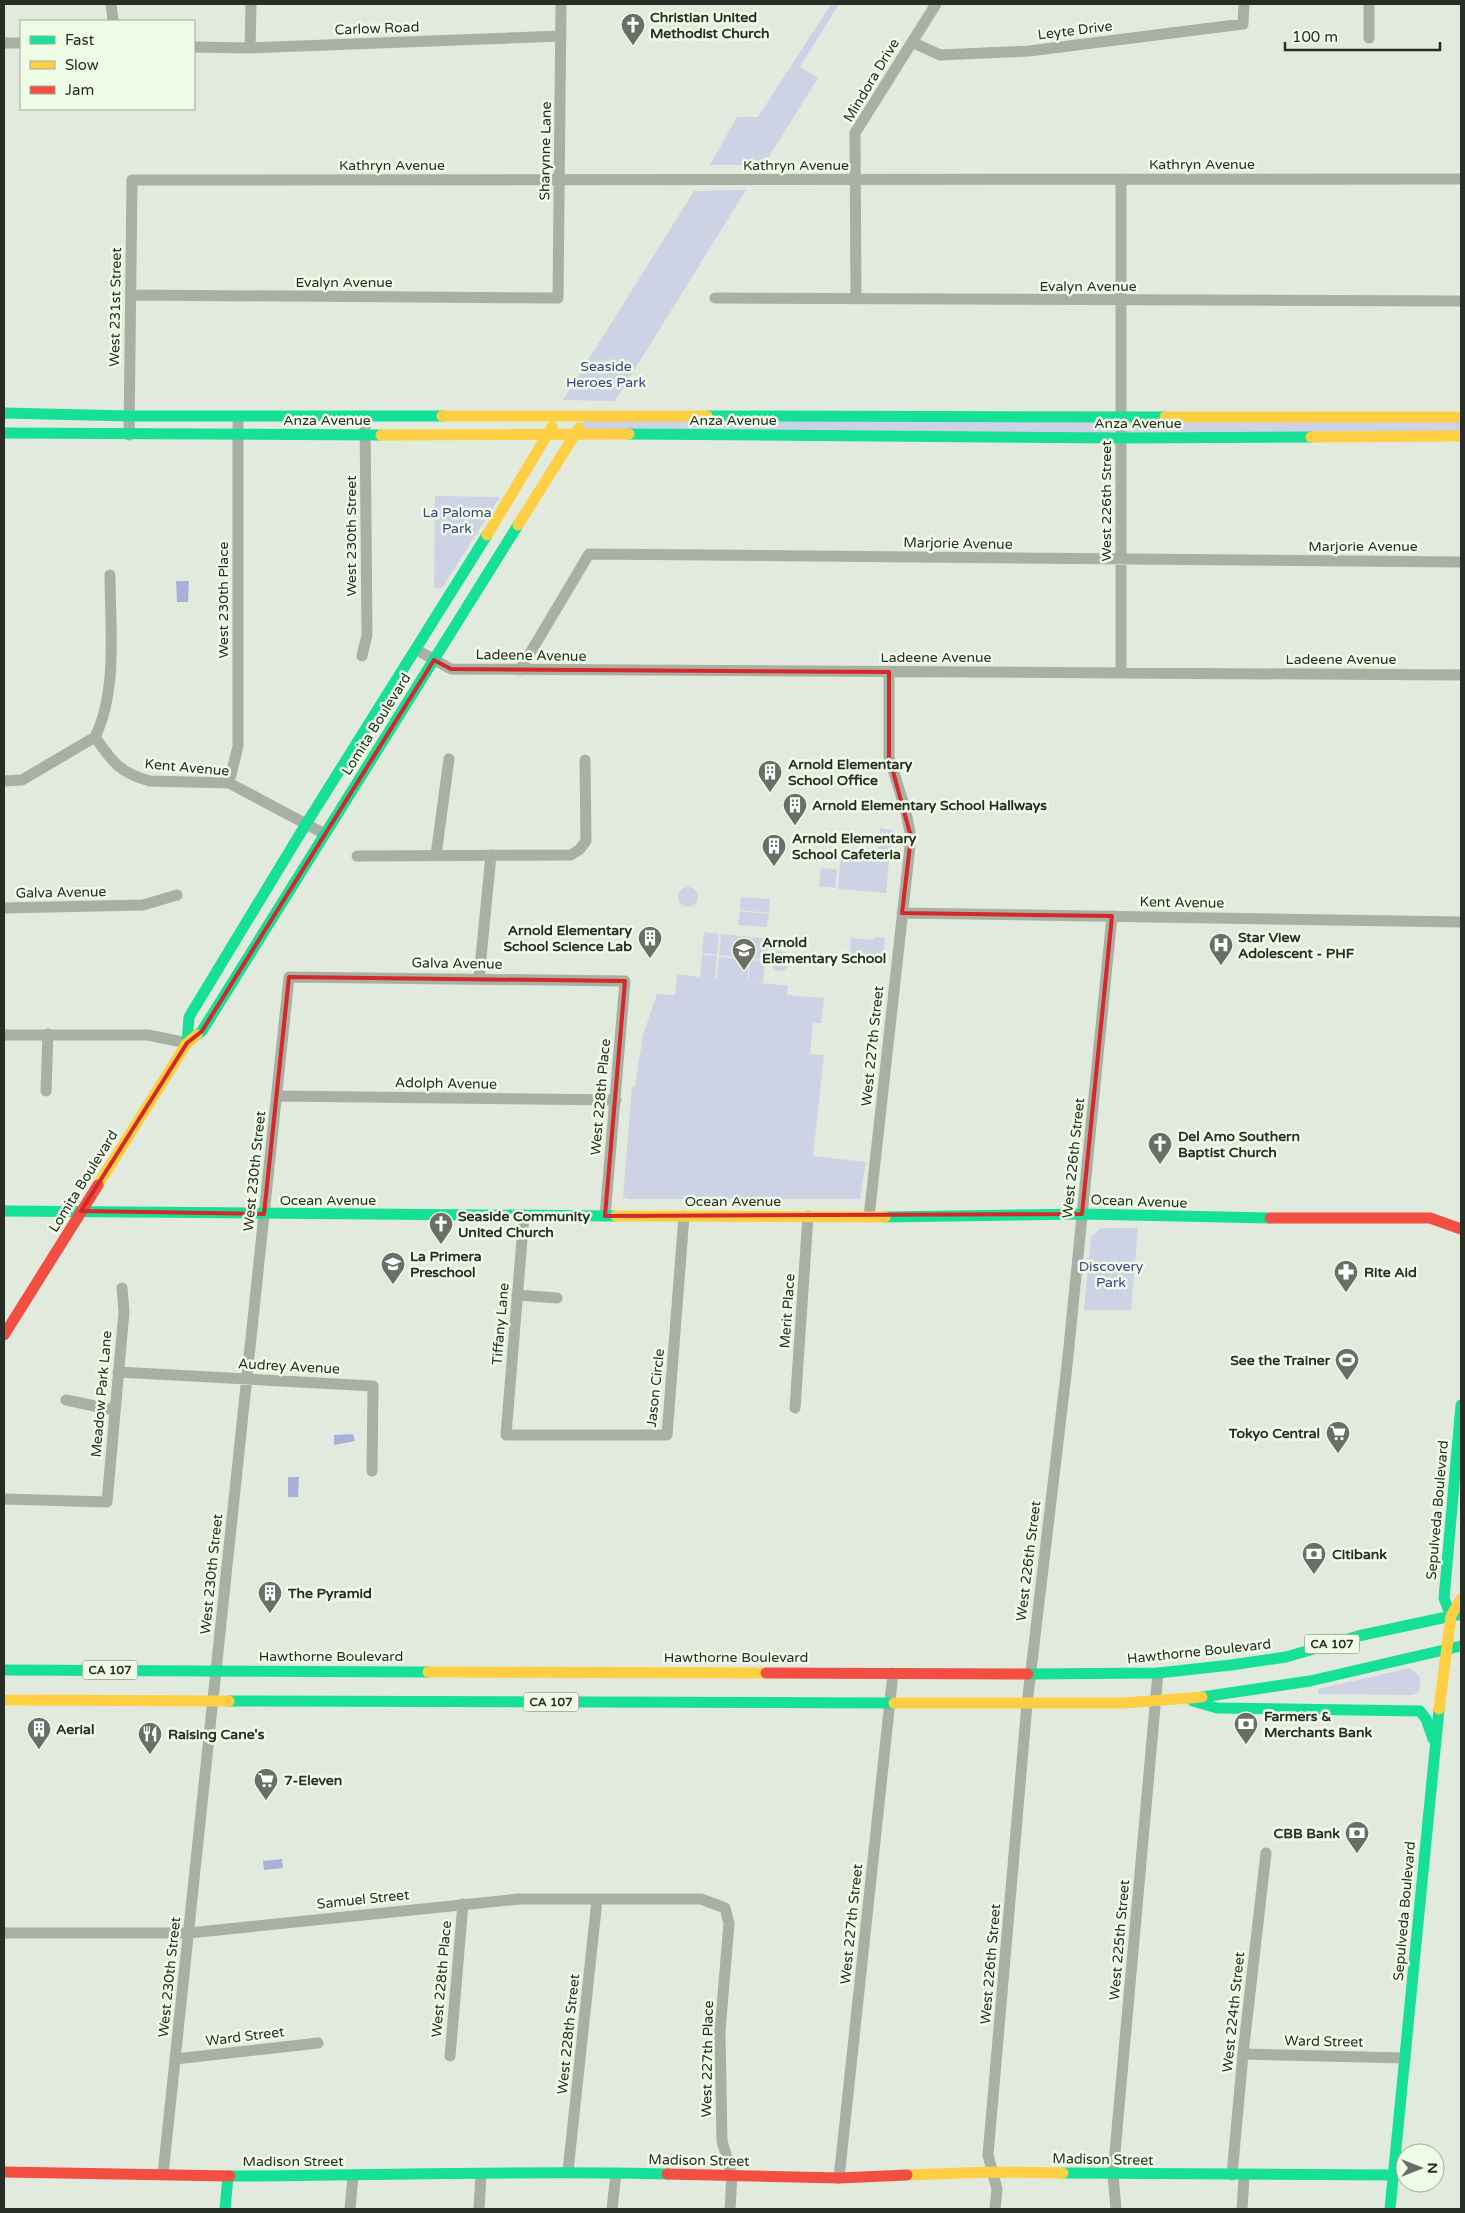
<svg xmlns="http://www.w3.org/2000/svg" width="1465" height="2213" font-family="'Varela Round',sans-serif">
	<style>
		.green { fill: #cdd3e4 }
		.water { fill: #aab1d8 }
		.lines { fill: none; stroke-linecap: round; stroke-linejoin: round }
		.street { stroke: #a7b0a2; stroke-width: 11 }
		.fast { stroke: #16e098; stroke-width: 11 }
		.slow { stroke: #ffcf43; stroke-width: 11 }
		.jam { stroke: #f24e42; stroke-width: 11 }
		.marked { fill: none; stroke: #d62828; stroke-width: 4; stroke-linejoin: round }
		.labels { text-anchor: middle; stroke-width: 5; stroke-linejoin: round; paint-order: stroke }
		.shield { fill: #eefce6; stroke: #636b5f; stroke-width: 1 }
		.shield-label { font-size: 12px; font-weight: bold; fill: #282d25 }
		.poi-label { font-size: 14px; font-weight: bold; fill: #282d25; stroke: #eefce6; text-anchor: start }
		.street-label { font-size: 14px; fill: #282d25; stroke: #eefce6 }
		.park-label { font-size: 14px; fill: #3f418a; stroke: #eefce6 }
	</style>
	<rect width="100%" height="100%" fill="#e2eade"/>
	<!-- green -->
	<path class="green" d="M831 4H839L800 67 818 78 764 165H710L737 117H758Z
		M746 190 615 401 563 400 694 191Z
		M586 417H1461V436L575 434Z
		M435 496 500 497 442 588H434Z
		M880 828 892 830 886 893 838 889 841 854 877 858Z
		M821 868 837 869 835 888 819 886Z
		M678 897a10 10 0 1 1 20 0a10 10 0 1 1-20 0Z
		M741 897 770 899 769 913 740 910Z
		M740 911 769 914 767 927 738 925Z
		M704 932 719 934 717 955 702 953Z
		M721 934 751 937 749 958 719 955Z
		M753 937 768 939 766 960 750 958Z
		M876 937 885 938 883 961 874 960 871 956 850 954 851 938 872 940Z
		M770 961a10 10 0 1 1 20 0a10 10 0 1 1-20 0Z
		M702 955 717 956 715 978H717L719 957 749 960 747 981 735 980 788 986 787 995 824 998 821 1023H813L810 1054 824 1055 813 1156 866 1162 860 1199H628L623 1197 632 1087 635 1086 643 1035 657 994 675 995 677 974 700 977Z
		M750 960 765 961 763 983 748 981Z
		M1101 1228H1138L1131 1310H1084L1091 1237Z
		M1410 1668 1420 1677V1691L1413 1695 1318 1694V1689Z"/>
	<!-- water -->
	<path class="water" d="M176 581H189L188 602H177Z
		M353 1434 355 1441 334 1445V1435Z
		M288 1477H299L298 1497H288Z
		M282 1859 283 1868 264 1870 263 1861Z"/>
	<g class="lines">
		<!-- street -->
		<path class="street" d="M111 4 113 21
			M1369 38V4
			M912 42 940 55 1029 51 1243 24 1244 4
			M4 43H21
			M194 47 250 48 561 36
			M250 48 251 4
			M131 295 558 298 561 4
			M715 298 1461 301
			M856 299 855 133 936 4
			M129 435 132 180 1461 179
			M417 650 451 669 1461 675
			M362 656 367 635 365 416
			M520 670 589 554 1461 562
			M1121 673V179
			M95 737C118 690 110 626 110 575
			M4 781 22 780 95 737C112 761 119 773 150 781L229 783 325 834
			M229 783 238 746V416
			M436 855 449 759
			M357 856 571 855 580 849 586 841 585 760
			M4 908 143 905 177 895
			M902 913 1461 922
			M479 978 491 855
			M4 1035H148L187 1043
			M46 1091 48 1034
			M277 1096 616 1100
			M524 1215 506 1435H667L684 1216
			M869 1217 911 837 905 808 889 757V672
			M517 1295 557 1298
			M118 1372 373 1386 372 1471
			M66 1400 114 1410
			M795 1408 808 1216
			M4 1499 107 1502 124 1312 122 1288
			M4 1933H189L519 1899H701L725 1908 729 1923 720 2031 722 2141 732 2175 730 2209
			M1243 2054 1405 2058
			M450 2056 463 1904
			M175 2059 318 2043
			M568 2171 597 1900
			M163 2174 289 977 625 981 605 1216
			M1232 2175 1243 2054 1266 1853
			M839 2178 893 1673
			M350 2209 353 2176
			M479 2209 481 2174
			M612 2209 616 2173
			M995 2209 997 2189 988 2155 1027 1704 1067 1366 1112 916
			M1116 2209 1113 2174 1158 1673
			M1242 2209 1244 2176"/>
		<!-- fast -->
		<path class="fast" d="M4 413 129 416H442
			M707 416 1165 417
			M4 433 381 435
			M629 434 1121 438 1311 437
			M197 1035 202 1031 518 525
			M187 1043 189 1017 306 824 487 535
			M4 1211 616 1216
			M885 1217 1082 1214 1270 1218
			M1451 1616 1444 1598 1461 1405
			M4 1670 428 1672
			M1028 1674 1158 1673 1231 1665 1286 1657 1358 1636 1461 1614
			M1202 1697 1310 1681 1461 1646
			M229 1701 894 1703
			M1193 1701 1217 1708 1420 1711 1426 1719 1433 1739
			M1063 2173 1393 2175
			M230 2176C376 2176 521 2170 667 2174
			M225 2209 228 2176
			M1390 2209 1439 1709"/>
		<!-- slow -->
		<path class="slow" d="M442 416H707
			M1165 417H1461
			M381 435 629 434
			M1311 437 1461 436
			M518 525 579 428
			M487 535 552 427
			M98 1185 187 1043 197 1035
			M616 1216 885 1217
			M428 1672 766 1673
			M4 1700 229 1701
			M894 1703H1124L1202 1697
			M1439 1709 1451 1616 1461 1599
			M907 2175 992 2172 1063 2173"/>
		<!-- jam -->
		<path class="jam" d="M1270 1218H1430L1461 1229
			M4 1335 98 1185
			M766 1673 1028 1674
			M4 2172 230 2176
			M667 2174 839 2178 907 2175"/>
	</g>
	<!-- marked area -->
	<path class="marked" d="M434 660 451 669 889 672V757L911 837 902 913 1112 916 1082 1214 605 1216 625 981 289 977 264 1214 81 1211 187 1043 202 1031Z"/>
	<!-- icons -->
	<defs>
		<symbol id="church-pin" viewBox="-11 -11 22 30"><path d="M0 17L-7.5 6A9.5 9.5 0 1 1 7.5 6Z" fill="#696f66" stroke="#eefce6"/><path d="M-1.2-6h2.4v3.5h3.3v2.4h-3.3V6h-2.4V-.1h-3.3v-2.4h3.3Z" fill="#fff"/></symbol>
		<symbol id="building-pin" viewBox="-11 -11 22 30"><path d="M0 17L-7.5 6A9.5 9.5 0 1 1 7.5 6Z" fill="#696f66" stroke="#eefce6"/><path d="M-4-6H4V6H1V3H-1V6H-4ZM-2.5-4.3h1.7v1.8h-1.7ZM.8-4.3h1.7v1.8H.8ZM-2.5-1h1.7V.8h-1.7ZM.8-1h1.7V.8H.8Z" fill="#fff"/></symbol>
		<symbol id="hospital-pin" viewBox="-11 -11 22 30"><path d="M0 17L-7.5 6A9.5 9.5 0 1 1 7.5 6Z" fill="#696f66" stroke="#eefce6"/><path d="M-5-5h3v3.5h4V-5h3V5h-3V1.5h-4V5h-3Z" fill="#fff"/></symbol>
		<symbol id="school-pin" viewBox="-11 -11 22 30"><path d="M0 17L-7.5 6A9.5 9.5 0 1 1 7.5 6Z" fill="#696f66" stroke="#eefce6"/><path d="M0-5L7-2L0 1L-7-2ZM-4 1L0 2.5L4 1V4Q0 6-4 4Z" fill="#fff"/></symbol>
		<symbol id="pharmacy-pin" viewBox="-11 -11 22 30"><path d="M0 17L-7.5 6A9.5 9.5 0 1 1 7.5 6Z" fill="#696f66" stroke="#eefce6"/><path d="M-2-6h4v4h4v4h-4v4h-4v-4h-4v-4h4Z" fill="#fff"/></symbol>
		<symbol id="stadium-pin" viewBox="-11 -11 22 30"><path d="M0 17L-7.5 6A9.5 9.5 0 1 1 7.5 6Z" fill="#696f66" stroke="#eefce6"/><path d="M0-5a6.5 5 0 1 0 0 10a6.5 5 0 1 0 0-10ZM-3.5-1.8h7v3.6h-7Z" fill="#fff"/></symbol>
		<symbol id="supermarket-pin" viewBox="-11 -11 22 30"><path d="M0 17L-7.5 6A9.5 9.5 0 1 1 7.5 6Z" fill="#696f66" stroke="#eefce6"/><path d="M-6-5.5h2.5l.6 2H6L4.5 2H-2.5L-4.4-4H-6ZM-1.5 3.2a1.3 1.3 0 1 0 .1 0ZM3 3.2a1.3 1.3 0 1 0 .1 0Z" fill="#fff"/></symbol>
		<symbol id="bank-pin" viewBox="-11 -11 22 30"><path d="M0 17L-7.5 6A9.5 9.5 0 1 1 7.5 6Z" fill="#696f66" stroke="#eefce6"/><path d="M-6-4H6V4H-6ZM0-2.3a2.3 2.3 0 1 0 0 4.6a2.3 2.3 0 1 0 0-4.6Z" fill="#fff"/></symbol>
		<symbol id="restaurant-pin" viewBox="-11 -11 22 30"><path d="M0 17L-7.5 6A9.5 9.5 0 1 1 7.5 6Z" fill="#696f66" stroke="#eefce6"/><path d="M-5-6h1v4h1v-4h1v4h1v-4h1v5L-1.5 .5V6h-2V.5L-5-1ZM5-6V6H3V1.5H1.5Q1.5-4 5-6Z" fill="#fff"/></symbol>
	</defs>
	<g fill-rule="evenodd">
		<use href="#church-pin" x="619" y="11" width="28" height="38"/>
		<use href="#building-pin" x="756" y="758" width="28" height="38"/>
		<use href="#building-pin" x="781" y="791" width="28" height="38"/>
		<use href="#building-pin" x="760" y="832" width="28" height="38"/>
		<use href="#building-pin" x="636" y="924" width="28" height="38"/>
		<use href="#hospital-pin" x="1207" y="931" width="28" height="38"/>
		<use href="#school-pin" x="730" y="936" width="28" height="38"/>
		<use href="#church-pin" x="1146" y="1130" width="28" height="38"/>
		<use href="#church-pin" x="427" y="1210" width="28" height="38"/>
		<use href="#school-pin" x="379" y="1250" width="28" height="38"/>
		<use href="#pharmacy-pin" x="1332" y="1258" width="28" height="38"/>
		<use href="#stadium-pin" x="1333" y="1346" width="28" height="38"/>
		<use href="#supermarket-pin" x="1324" y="1419" width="28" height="38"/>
		<use href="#bank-pin" x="1300" y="1540" width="28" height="38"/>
		<use href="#building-pin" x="256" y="1579" width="28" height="38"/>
		<use href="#bank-pin" x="1232" y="1710" width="28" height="38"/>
		<use href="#building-pin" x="25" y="1715" width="28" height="38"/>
		<use href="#restaurant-pin" x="136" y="1720" width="28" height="38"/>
		<use href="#supermarket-pin" x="252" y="1766" width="28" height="38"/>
		<use href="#bank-pin" x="1343" y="1819" width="28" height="38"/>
	</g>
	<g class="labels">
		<!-- shield labels -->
		<g class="shield">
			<rect x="1304.5" y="1634.5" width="55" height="19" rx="4"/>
			<rect x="82.5" y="1660.5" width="55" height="19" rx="4"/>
			<rect x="523.5" y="1692.5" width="55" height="19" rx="4"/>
		</g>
		<g class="shield-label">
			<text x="1332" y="1648">CA 107</text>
			<text x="110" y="1674">CA 107</text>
			<text x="551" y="1706">CA 107</text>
		</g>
		<!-- poi labels -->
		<g class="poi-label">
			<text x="650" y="22">Christian United<tspan x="650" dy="16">Methodist Church</tspan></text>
			<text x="788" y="769">Arnold Elementary<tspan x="788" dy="16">School Office</tspan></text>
			<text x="812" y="810">Arnold Elementary School Hallways</text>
			<text x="792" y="843">Arnold Elementary<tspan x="792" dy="16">School Cafeteria</tspan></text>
			<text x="632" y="935" text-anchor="end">Arnold Elementary<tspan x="632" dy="16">School Science Lab</tspan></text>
			<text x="1238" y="942">Star View<tspan x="1238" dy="16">Adolescent - PHF</tspan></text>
			<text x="762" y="947">Arnold<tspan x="762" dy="16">Elementary School</tspan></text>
			<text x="1178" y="1141">Del Amo Southern<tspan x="1178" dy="16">Baptist Church</tspan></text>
			<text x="458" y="1221">Seaside Community<tspan x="458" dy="16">United Church</tspan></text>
			<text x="410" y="1261">La Primera<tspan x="410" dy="16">Preschool</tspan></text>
			<text x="1364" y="1277">Rite Aid</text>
			<text x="1330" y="1365" text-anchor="end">See the Trainer</text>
			<text x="1320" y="1438" text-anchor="end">Tokyo Central</text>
			<text x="1332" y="1559">Citibank</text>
			<text x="288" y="1598">The Pyramid</text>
			<text x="1264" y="1721">Farmers &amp;<tspan x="1264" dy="16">Merchants Bank</tspan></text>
			<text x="56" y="1734">Aerial</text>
			<text x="168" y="1739">Raising Cane's</text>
			<text x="284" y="1785">7-Eleven</text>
			<text x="1340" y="1838" text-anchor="end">CBB Bank</text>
		</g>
		<!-- street labels -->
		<g class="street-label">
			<text transform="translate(377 28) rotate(-2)" y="5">Carlow Road</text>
			<text transform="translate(1075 30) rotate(-7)" y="5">Leyte Drive</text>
			<text transform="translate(871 80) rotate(-59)" y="5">Mindora Drive</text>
			<text transform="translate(545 151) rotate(-89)" y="5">Sharynne Lane</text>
			<text x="1202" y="169">Kathryn Avenue</text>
			<text x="392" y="170">Kathryn Avenue</text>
			<text x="796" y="170">Kathryn Avenue</text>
			<text x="344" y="287">Evalyn Avenue</text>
			<text x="1088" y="291">Evalyn Avenue</text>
			<text transform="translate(115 307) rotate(-89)" y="5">West 231st Street</text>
			<text x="327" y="425">Anza Avenue</text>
			<text x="733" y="425">Anza Avenue</text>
			<text x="1138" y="428">Anza Avenue</text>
			<text transform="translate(1106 501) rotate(-90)" y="5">West 226th Street</text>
			<text transform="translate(351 536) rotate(-90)" y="5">West 230th Street</text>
			<text transform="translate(958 543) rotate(1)" y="5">Marjorie Avenue</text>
			<text x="1363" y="551">Marjorie Avenue</text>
			<text transform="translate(223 600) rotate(-90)" y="5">West 230th Place</text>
			<text transform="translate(531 655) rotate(1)" y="5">Ladeene Avenue</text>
			<text x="936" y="662">Ladeene Avenue</text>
			<text x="1341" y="664">Ladeene Avenue</text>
			<text transform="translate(376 724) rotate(-58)" y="5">Lomita Boulevard</text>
			<text transform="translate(187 767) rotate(5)" y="5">Kent Avenue</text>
			<text transform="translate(61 892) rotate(-1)" y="5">Galva Avenue</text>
			<text transform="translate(1182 902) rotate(1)" y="5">Kent Avenue</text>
			<text transform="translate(457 963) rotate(1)" y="5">Galva Avenue</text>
			<text transform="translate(872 1046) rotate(-84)" y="5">West 227th Street</text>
			<text transform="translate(446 1083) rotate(1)" y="5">Adolph Avenue</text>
			<text transform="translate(600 1097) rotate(-85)" y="5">West 228th Place</text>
			<text transform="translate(1073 1158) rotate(-84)" y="5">West 226th Street</text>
			<text transform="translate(254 1171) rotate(-84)" y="5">West 230th Street</text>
			<text transform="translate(83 1181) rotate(-58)" y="5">Lomita Boulevard</text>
			<text x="328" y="1205">Ocean Avenue</text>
			<text x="733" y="1206">Ocean Avenue</text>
			<text transform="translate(1139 1201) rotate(2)" y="5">Ocean Avenue</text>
			<text transform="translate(787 1311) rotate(-86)" y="5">Merit Place</text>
			<text transform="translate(500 1324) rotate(-85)" y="5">Tiffany Lane</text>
			<text transform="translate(289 1366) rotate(3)" y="5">Audrey Avenue</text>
			<text transform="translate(655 1388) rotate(-84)" y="5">Jason Circle</text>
			<text transform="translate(101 1394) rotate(-85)" y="5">Meadow Park Lane</text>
			<text transform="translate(1437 1510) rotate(-85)" y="5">Sepulveda Boulevard</text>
			<text transform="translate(1028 1561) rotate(-83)" y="5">West 226th Street</text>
			<text transform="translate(211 1574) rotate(-84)" y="5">West 230th Street</text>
			<text transform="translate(1199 1651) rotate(-6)" y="5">Hawthorne Boulevard</text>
			<text x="331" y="1661">Hawthorne Boulevard</text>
			<text x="736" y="1662">Hawthorne Boulevard</text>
			<text transform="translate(363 1899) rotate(-6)" y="5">Samuel Street</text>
			<text transform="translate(1404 1911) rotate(-85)" y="5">Sepulveda Boulevard</text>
			<text transform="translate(851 1924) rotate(-84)" y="5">West 227th Street</text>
			<text transform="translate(1119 1940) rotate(-85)" y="5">West 225th Street</text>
			<text transform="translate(990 1964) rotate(-85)" y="5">West 226th Street</text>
			<text transform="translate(169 1977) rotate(-84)" y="5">West 230th Street</text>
			<text transform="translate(441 1979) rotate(-85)" y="5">West 228th Place</text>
			<text transform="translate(1233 2012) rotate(-84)" y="5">West 224th Street</text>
			<text transform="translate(568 2034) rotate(-84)" y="5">West 228th Street</text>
			<text transform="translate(245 2036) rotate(-7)" y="5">Ward Street</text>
			<text transform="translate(1324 2041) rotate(1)" y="5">Ward Street</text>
			<text transform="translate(707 2059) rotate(-89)" y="5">West 227th Place</text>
			<text transform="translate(1103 2159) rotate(1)" y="5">Madison Street</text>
			<text transform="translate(699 2160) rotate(1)" y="5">Madison Street</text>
			<text x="293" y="2166">Madison Street</text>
		</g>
		<!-- park labels -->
		<g class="park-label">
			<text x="606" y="371">Seaside<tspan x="606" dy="16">Heroes Park</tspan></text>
			<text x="457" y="517">La Paloma<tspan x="457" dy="16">Park</tspan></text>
			<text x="1111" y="1271">Discovery<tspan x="1111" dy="16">Park</tspan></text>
		</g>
	</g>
	<!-- border -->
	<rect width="1465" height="2213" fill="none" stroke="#282d25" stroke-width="10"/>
	<!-- legend -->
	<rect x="20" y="20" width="175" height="90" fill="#eefce6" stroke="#9fa999"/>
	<rect x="30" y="36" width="25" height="8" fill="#16e098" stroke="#9fa999"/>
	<text x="65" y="45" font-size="15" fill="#282d25">Fast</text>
	<rect x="30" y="61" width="25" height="8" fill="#ffcf43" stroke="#9fa999"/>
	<text x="65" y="70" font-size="15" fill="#282d25">Slow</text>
	<rect x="30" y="86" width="25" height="8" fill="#f24e42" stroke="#9fa999"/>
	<text x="65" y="95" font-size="15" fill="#282d25">Jam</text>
	<!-- north arrow -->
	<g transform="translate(1420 2168) rotate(90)"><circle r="24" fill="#eefce6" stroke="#9fa999"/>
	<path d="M0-4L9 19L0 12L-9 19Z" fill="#696f66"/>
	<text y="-8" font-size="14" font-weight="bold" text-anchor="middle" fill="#282d25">N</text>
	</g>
	<!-- scale -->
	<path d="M1285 42v8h155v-8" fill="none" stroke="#282d25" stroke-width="2.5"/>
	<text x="1292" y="42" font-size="15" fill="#282d25" stroke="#eefce6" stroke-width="4" paint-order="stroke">100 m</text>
</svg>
